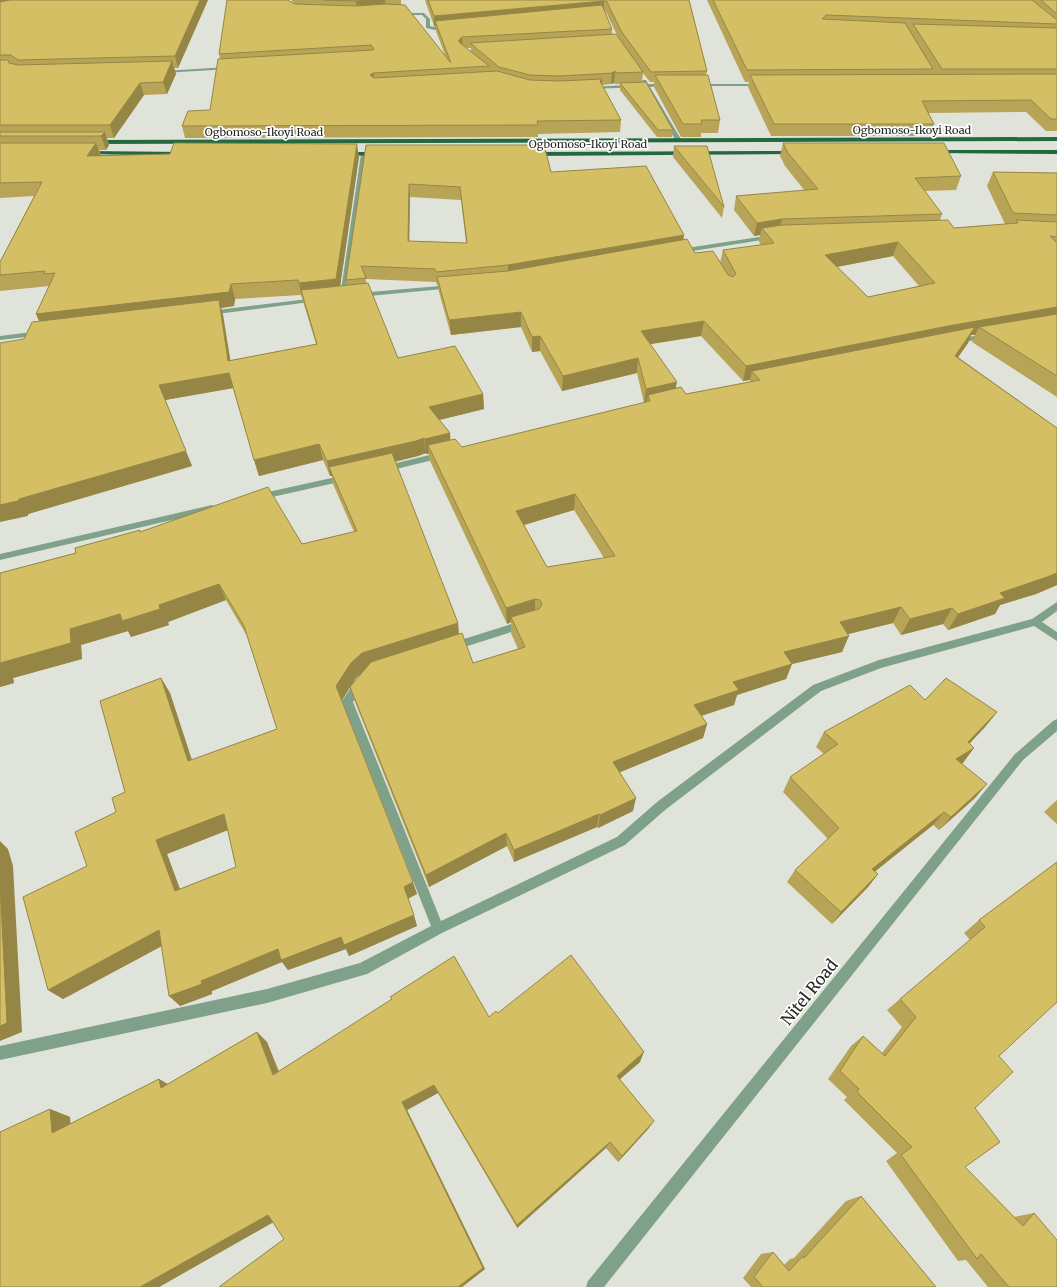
<svg xmlns="http://www.w3.org/2000/svg" width="1057" height="1287" font-family="Merriweather,serif">
	<style>
		.lines { fill: none; stroke-linecap: round; stroke-linejoin: round }
		.minor { fill: #7fa189; fill-rule: evenodd }
		.major { fill: #226940; fill-rule: evenodd }
		.wall { fill: #b7a456; fill-rule: evenodd }
		.shaded-wall { fill: #958646 }
		.building { fill: #d5bf64; stroke: #958646; fill-rule: evenodd }
		.labels { text-anchor: middle; stroke-width: 3.5; stroke-linejoin: round; paint-order: stroke }
		.far-street-label { font-size: 11px; fill: #262724; stroke: #fff }
		.near-street-label { font-size: 16px; fill: #262724; stroke: #fff }
	</style>
	<rect width="100%" height="100%" fill="#e0e3da"/>
	<g class="lines">
		<!-- minor -->
		<path class="minor" d="M399 13H424L430 19V26C437 28 445 24 451 27L435 30 426 28V19L422 15H398Z
			M228 67 230 69 163 73 161 72 163 71Z
			M642 80H646L648 84H667L669 85 650 87 682 141 681 142 676 141 645 87 591 89 589 88 591 87 644 84Z
			M699 84H761L763 85 761 86H697Z
			M364 152 367 154 346 297 343 299 340 297 361 154Z
			M773 235 775 236V238L680 253 677 251 680 249Z
			M451 285 453 286V288L359 297 356 295 359 293Z
			M316 298 318 299V301L209 315 206 313 209 311Z
			M40 331H43V335L0 340V336Z
			M987 334H990V338L956 343 952 341 956 339Z
			M442 452 446 455 445 457 384 472 380 469 384 466Z
			M345 475 349 478 348 480 259 500 255 497 259 494Z
			M212 505 216 508 215 510 0 560V554Z
			M1057 602V611L1042 622 1057 632V641L1034 626 881 668 821 691 665 810 625 845 442 933 367 974 267 1003 0 1060V1046L267 989 360 963 431 926 342 701 356 680 360 679 364 680 365 683 353 702 441 921 617 837 657 802 813 685 879 660 1032 619Z
			M524 620 527 621 529 624 527 627 452 651 448 650 447 647 448 644Z
			M1057 719V731L1023 760 604 1287H586L588 1281 1015 754 1053 721Z"/>
		<!-- major -->
		<path class="major" d="M1057 137V141L95 144 92 142 95 140Z
			M936 150H1057V154L934 153V151Z
			M88 151 184 152 187 154 184 156 86 154V152Z
			M794 151 797 153 796 154 532 156 529 154 532 152Z
			M378 152 380 153V155L346 156 343 154 346 152Z"/>
	</g>
	<!-- wall -->
	<path class="wall" d="M0 0H208L178 68H174L176 74 167 94 144 95 114 138H107L109 145 106 150H99L101 155 359 157 340 286 347 285 346 280 366 145 551 172 684 235 683 240 695 253 720 263 723 250 761 245 759 242 760 235 754 236 734 210 736 196 805 191 785 166 780 156 783 143 961 176 956 190 925 191 942 214 940 220 954 228 1005 224 987 186 993 172 1057 173V397L972 342 975 335H971L968 343 958 357 1057 428V585L1036 594 1000 605 995 614 948 630 943 624 901 635 893 623 848 634 842 652 792 664 786 679 737 695 734 705 702 716 707 724 703 738 620 772 633 811 598 828 597 827 514 862 507 846 429 887 355 702 350 687 366 669 356 678 341 700 417 894 408 899 417 926 349 956 346 949 288 970 282 962 212 991V994L180 1006 162 946 63 999 48 990 87 866 116 812 125 792 161 678 170 693 192 760 277 729 247 636 226 600 168 622 169 625 131 637 128 631 81 645 82 659 13 678 14 683 0 687V573L76 553 141 532 302 544 354 532 333 484 332 476H330L323 460 259 476 233 388 165 400 192 466 28 514V516L24 339 39 321 36 314 49 286 0 291V262L34 196 0 198ZM410 197 461 200 466 243 409 241ZM893 256 919 286 868 297 837 267ZM366 279 436 282 437 285H438L439 292 451 335 521 327 532 352 540 351 562 391 637 373 644 403 462 447 450 440V433L439 420 484 409 483 394 398 358 366 283ZM301 295 302 298 316 344 230 361 223 315 221 308 234 306 235 299ZM701 336 743 381 750 380V382L686 394 676 388 650 344ZM426 453V454H429L430 461 507 624 511 622V633L518 649 473 663 459 634 458 623 395 462 418 456ZM574 510 604 558 547 567 524 525ZM228 830 236 867 180 889 167 854Z
		M291 0H401V5L445 55 436 31V26H434L425 0H689L707 71 706 75 720 120 718 133H701V137H681L654 87V82H650L643 73 642 82 673 130 672 137H657L620 90V84H615L614 83 611 84 602 85 621 120 620 132 538 134V137L185 138 182 126 210 110 220 59 219 54 289 1 294 3ZM604 11 606 12 618 37 612 34V29ZM467 48H471V51Z
		M707 0H1057V131H1046L1026 112 928 113 934 124 929 136H771L748 87 749 82H745Z
		M674 146 724 207 722 218 673 157Z
		M925 700 997 712 985 727 970 743 963 763H962L975 798 939 830 933 825 875 871 878 874 868 887 832 924 787 882 795 870 828 839 783 792 790 777 824 754 816 747 824 732Z
		M1057 800V824L1044 812Z
		M1057 862 999 1056 975 1108 965 1167 1014 1217 1034 1213 1057 1287H988L966 1260 958 1261 886 1161 897 1153 844 1100 847 1097 828 1079 851 1046 863 1036 882 1053 902 1027 887 1010 970 940 964 933 979 920Z
		M498 1013 640 1062 620 1079 649 1128 618 1162 606 1148 517 1228 438 1093 407 1110 485 1269 462 1287H219L284 1239 273 1222 159 1287 50 1109 70 1117V1124L159 1079 168 1084 257 1032 267 1042 279 1071 489 1017Z
		M861 1196 936 1287H751L743 1278 761 1254 773 1252 784 1265 790 1259 794 1258 846 1201Z"/>
	<!-- shaded-wall -->
	<path class="shaded-wall" d="M0 0H48L0 10Z
		M200 0H208L178 68 175 56Z
		M370 0H385L386 10 357 12 356 1Z
		M604 1V11L435 21 436 26H434V16Z
		M462 37 463 48 460 51 459 40Z
		M172 61 176 74 167 94 163 82Z
		M615 71 614 83 611 84 612 73Z
		M373 73 375 84 370 75Z
		M602 79V91L600 81Z
		M140 83 144 95 114 138 110 125Z
		M105 132 109 145 106 150 101 136Z
		M96 143 101 157 87 156Z
		M357 144 359 157 339 294 301 290 302 298 299 283Z
		M409 184 410 197 409 254 408 241Z
		M782 219 779 232 762 228 760 235 754 236 757 223Z
		M684 235 682 248 508 279V265Z
		M898 242 893 256 821 270 825 255Z
		M231 284 235 299 234 306 221 308 223 315 233 376 228 361 43 329 36 314Z
		M1057 307V320L979 327 975 335H971L968 343 948 372 752 371 750 380 743 381 746 366 948 326Z
		M521 312V327L451 335 449 320Z
		M704 321 701 336 639 346 641 331Z
		M540 336V351L532 352V337Z
		M638 358 637 373 562 391 563 376Z
		M229 373 234 388 165 400 192 466 28 514V516L0 522V505L19 499 159 385Z
		M677 382 674 397 650 401 648 395 647 404H644L646 389Z
		M483 394 484 409 431 422 429 407Z
		M450 433 451 449 428 445 429 454H426L425 439Z
		M424 438 426 453 418 456 333 476 329 467 332 476H330L327 461Z
		M319 444 323 460 259 476 254 460Z
		M575 494 574 510 517 527 516 511Z
		M1057 573V585L1036 594 1000 605 995 614 948 630 958 614 1000 593Z
		M219 584 226 600 168 622 169 625 131 637 128 631 81 645 82 659 13 678 14 683 0 687V663L70 629 120 614 159 605Z
		M535 599V615L511 617V622L507 624 506 608Z
		M901 607 893 623 832 638 840 622Z
		M952 608 943 624 901 635 910 619Z
		M458 623 459 639 366 669 356 678 341 702 336 686 351 663 362 653Z
		M849 636 842 652 792 664 786 679 737 695 734 705 690 719 694 705 784 652Z
		M161 678 170 693 197 776 188 761Z
		M997 712 985 727 957 757 968 742Z
		M707 724 703 738 611 776 613 762Z
		M974 748 963 763 945 773 956 759Z
		M987 784 975 798 939 830 951 817Z
		M636 798 633 811 598 828 600 815Z
		M944 812 933 825 862 882 872 869Z
		M224 814 233 828 167 854 185 903 175 891 156 840Z
		M599 814 597 827 514 862V850Z
		M506 833 507 846 429 887 426 875Z
		M0 841 8 849 13 866 22 1032 0 1041Z
		M878 874 868 887 832 924 841 912Z
		M413 882 417 894 407 899 404 887Z
		M414 915 417 926 349 956 346 949 288 970 282 962 212 991V994L180 1006 169 996 201 981 278 949 341 937Z
		M159 930 171 941 63 999 48 990Z
		M257 1032 267 1042 283 1084 273 1075Z
		M644 1052 640 1062 613 1085 617 1076Z
		M159 1079 174 1088H161Z
		M434 1085 438 1093 407 1110 485 1269 462 1287H458L402 1102Z
		M50 1109 70 1117 72 1140 52 1133Z
		M654 1121 649 1128 618 1162 622 1156Z
		M610 1142 606 1148 517 1228V1225Z
		M268 1215 279 1219 159 1287H140Z"/>
	<!-- building -->
	<path class="building" d="M10 0H200L175 56 18 60 11 55H0V2Z
		M227 0H288L289 1 295 4 356 6 385 4 405 5 451 63 435 21 602 5 612 29 462 37 459 40V42L489 66 373 73 370 75 374 78 497 71 530 80 560 81 602 79 600 81 621 120 537 121 538 125 182 126 188 111 210 110 218 59 373 50 374 49 371 45 219 54Z
		M325 0H370L356 1Z
		M428 0H689L707 71 651 72 621 31 607 2 604 1 434 16Z
		M713 0H1032L1057 20V24L826 15 822 19 905 23 933 69 747 70Z
		M1041 0H1057V14Z
		M913 24 1057 28V69H942Z
		M616 34 643 72 616 73 615 71 612 73 560 76 530 75 499 67 470 43Z
		M0 60H8L9 63 18 65 172 61 163 82 140 83 110 125H0Z
		M1057 74V119H1051L1031 100 922 101 934 124H774L750 75Z
		M655 75H708L720 120H701L702 124H683Z
		M646 82 673 130H658L620 83Z
		M0 132H105L101 136H0Z
		M0 143H96L87 156 170 154 174 143 357 144 336 279 299 283 298 280 231 284 229 292 36 314 55 273 44 274 45 271 0 275V262L42 182 0 183Z
		M783 143H944L961 176 915 178 942 214 782 219 757 223 736 196 818 189 788 153Z
		M366 145H544L551 172 646 166 684 235 508 265 436 272 435 269 361 266 366 278 346 280ZM409 184 460 187 467 243 408 241Z
		M674 146H707L724 207Z
		M993 172 1057 173V215L1013 213Z
		M948 220 954 228 1018 223 1016 220 1057 222V237L1050 236 1057 243V307L948 326 746 366 704 321 641 331 677 382 646 389 638 358 563 376 540 336 532 337 521 312 449 320 437 277 508 271 687 239 695 253 713 251 728 275 733 277 736 274 723 250 774 243 762 228 783 225ZM898 242 935 283 868 297 825 255Z
		M368 283 398 358 455 346 483 394 429 407 450 433 425 439 424 438 416 441 327 461 319 444 254 460 229 373 159 385 186 451 19 499 18 501 0 505V343L24 339 32 322 219 300 228 361 317 344 301 290Z
		M1057 314V376L979 327Z
		M975 327 955 356 1057 428V573L1047 577 1000 593 1005 598 958 614 952 608 910 619 901 607 840 622 849 636 784 652 792 664 733 682 739 690 694 705 707 724 613 762 636 798 600 815 599 814 514 850 506 833 426 875 350 687 371 662 462 633 473 663 525 647 511 617 539 609 542 605 540 600 535 599 506 608 428 445 455 439 462 447 650 401 648 395 681 387 686 394 760 380 752 371ZM575 494 615 556 547 567 516 511Z
		M392 453 458 623 362 653 351 663 336 686 413 882 404 887 414 915 344 945 341 937 281 960 278 949 201 981 202 984 169 996 159 930 48 990 23 897 87 866 75 832 116 812 112 798 125 792 100 701 161 678 188 761 277 729 244 626 219 584 159 605 160 609 122 621 120 614 70 629 71 643 0 663 1 667 0 668V573L76 553 75 548 140 530V532L268 487 302 544 357 531 329 467ZM224 814 236 867 175 891 156 840Z
		M946 678 997 712 968 742 974 748 956 759 987 784 951 817 944 812 872 869 878 874 841 912 795 870 839 828 790 777 838 744 824 732 910 685 925 700Z
		M1057 862V1002L999 1056 1013 1072 975 1108 1000 1142 965 1167 1023 1226 1034 1213 1057 1240V1287H1009L981 1254 977 1259 901 1155 912 1147 857 1092 859 1089 840 1071 863 1036 885 1056 916 1017 900 999 985 927 979 920Z
		M0 883 7 1023 0 1026Z
		M571 955 644 1052 617 1076 654 1121 622 1156 610 1142 517 1225 434 1085 402 1102 483 1268 458 1287H219L284 1239 268 1215 140 1287H0V1132L50 1109 52 1133 159 1079 161 1088 257 1032 273 1075 392 999 390 997 454 956 489 1017 496 1011 498 1013Z
		M861 1196 936 1287H763L754 1277 773 1252 789 1271 803 1256 804 1258Z"/>
	<g class="labels">
		<!-- far-street labels -->
		<g class="far-street-label">
			<text x="912" y="134">Ogbomoso-Ikoyi Road</text>
			<text x="264" y="136">Ogbomoso-Ikoyi Road</text>
			<text x="588" y="148">Ogbomoso-Ikoyi Road</text>
		</g>
		<!-- near-street labels -->
		<g class="near-street-label">
			<text transform="translate(809 992) rotate(-51)" y="6">Nitel Road</text>
		</g>
	</g>
</svg>
